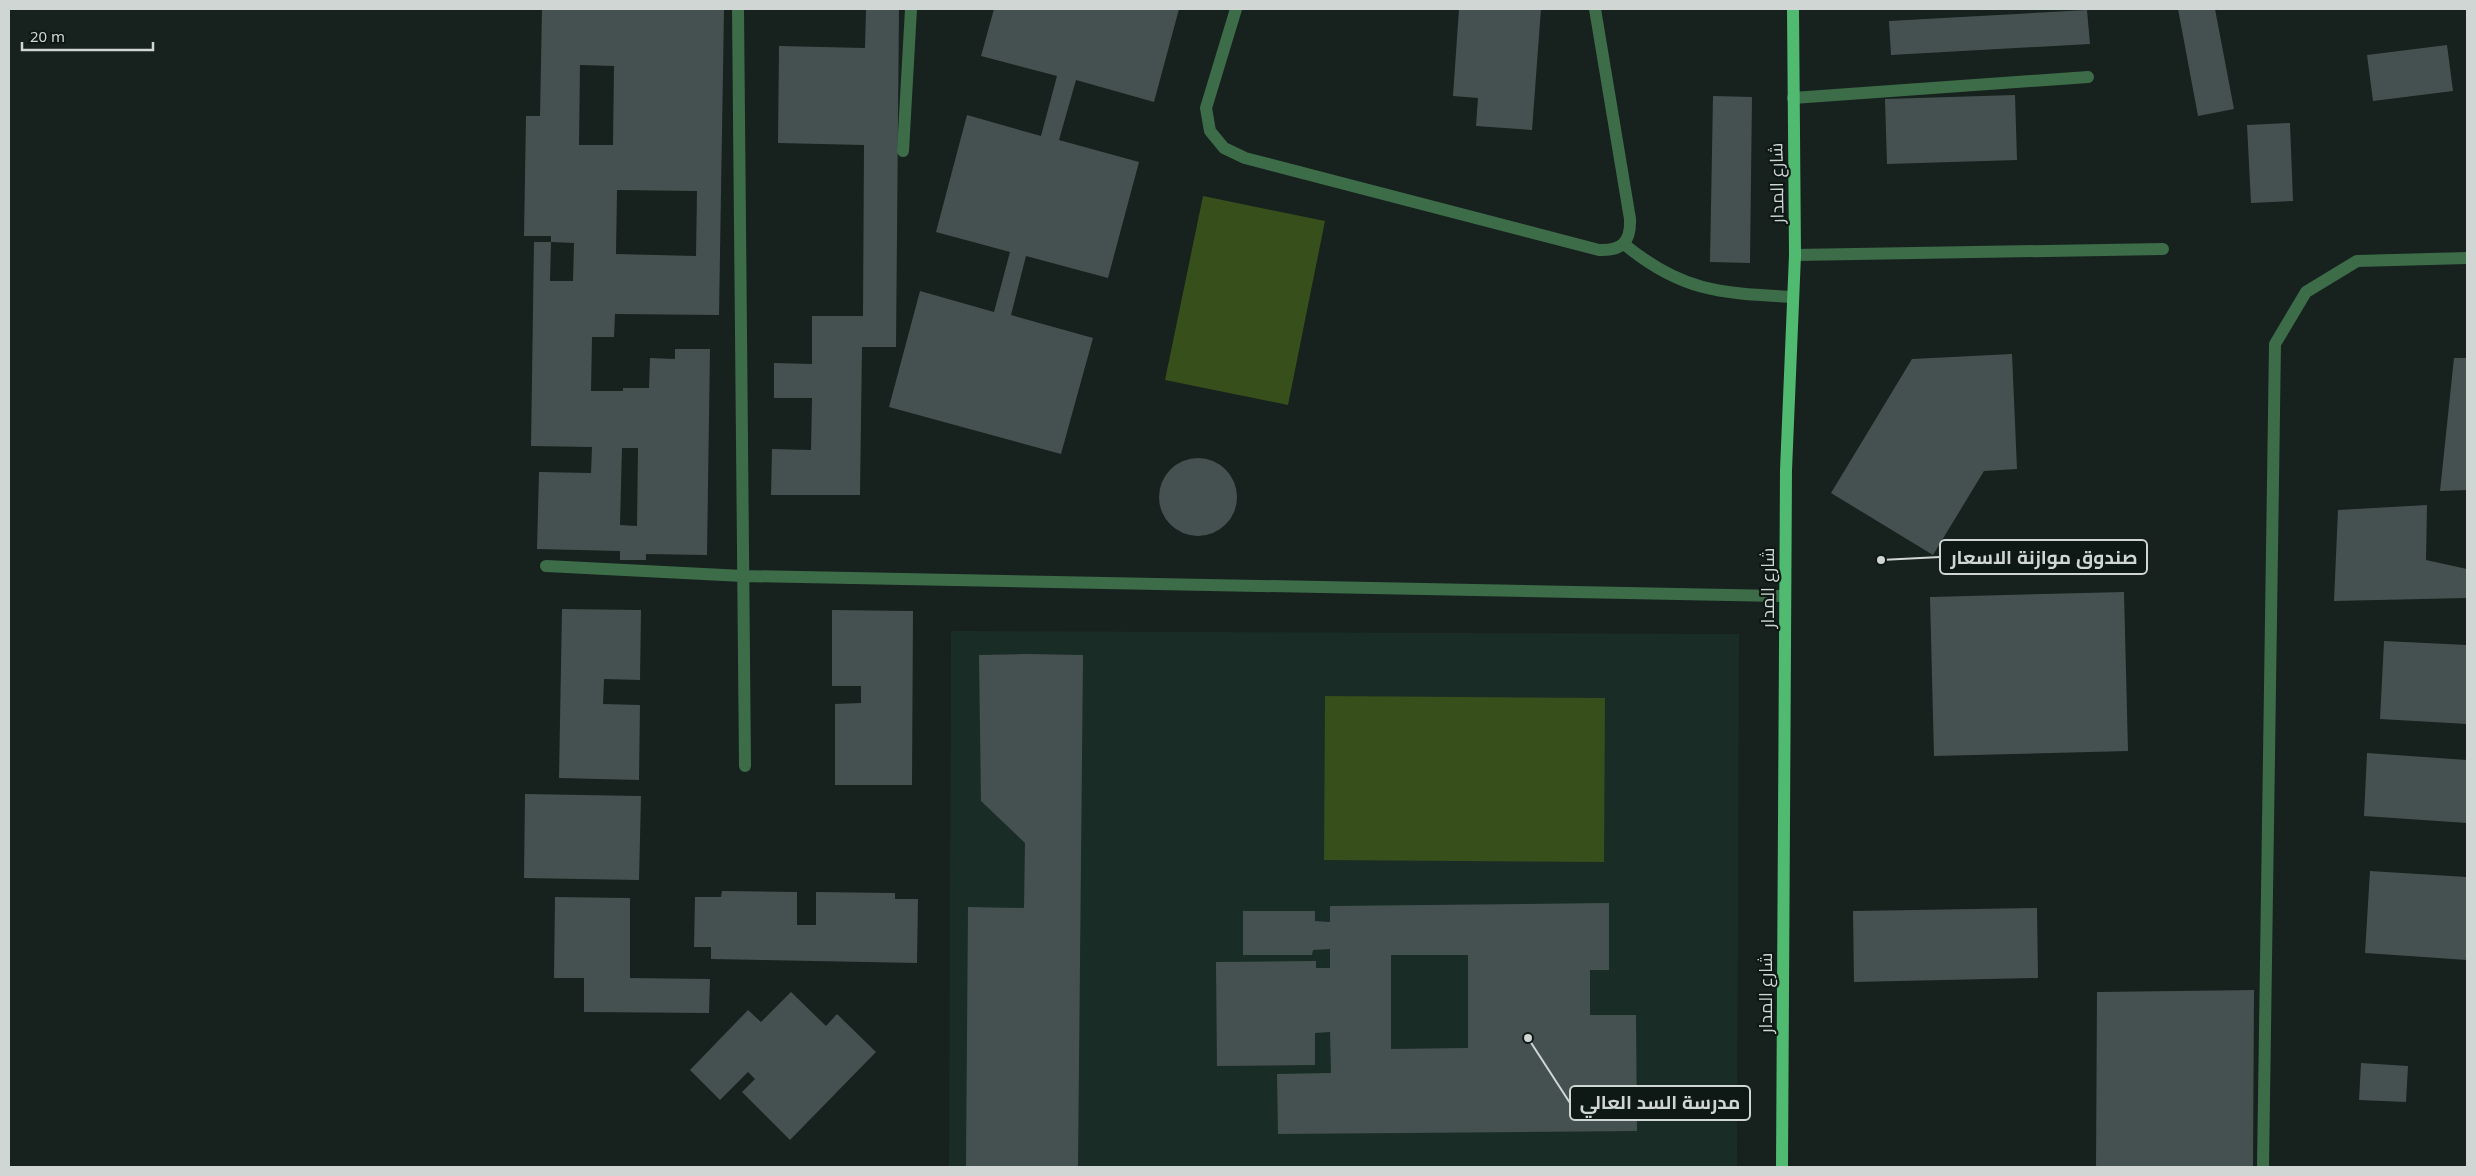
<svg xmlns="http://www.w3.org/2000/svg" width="2476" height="1176" font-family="'Noto Sans',Cairo,sans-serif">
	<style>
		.built { fill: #1a2c26 }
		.green { fill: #364f1b }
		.building { fill: #455150; fill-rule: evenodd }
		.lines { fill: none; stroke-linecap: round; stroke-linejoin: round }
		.minor { stroke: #3d6c49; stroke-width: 12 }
		.major { stroke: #50ba71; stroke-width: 12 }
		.labels { text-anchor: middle; stroke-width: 4.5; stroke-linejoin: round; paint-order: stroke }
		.street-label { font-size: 18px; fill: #d0d6d4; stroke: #0e1815 }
		.leader { fill: none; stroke: #d0d6d4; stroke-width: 2 }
		.callout-dot { fill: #d0d6d4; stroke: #0e1815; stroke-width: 2 }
		.callout { fill: #0e1815; stroke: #d0d6d4; stroke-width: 2 }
		.callout-label { font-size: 19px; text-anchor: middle; font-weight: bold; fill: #d0d6d4 }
	</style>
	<rect width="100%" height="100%" fill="#17211e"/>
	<!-- built -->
	<path class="built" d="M951 631 1739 634 1737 1167H949Z"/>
	<!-- green -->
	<path class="green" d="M1203 196 1325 221 1288 405 1165 380Z
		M1325 696 1605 698 1604 862 1324 860Z"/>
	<!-- building -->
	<path class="building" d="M542 9H724L719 315 615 314 614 337H592L591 391H623V388H649L650 358 675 359V349H710L707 555 646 554V560H620V551L537 549 539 472 591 473 592 447 531 446 534 242H551V236H524L526 116H540ZM580 65 614 66 613 145H579ZM617 190 697 191 696 256 616 254ZM551 242 574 243 573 281H550ZM622 448H638L637 526 620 525Z
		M866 9H899L896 347H862L860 495H771L772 449 811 450 812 398H774V363L812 364V316H863L864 145 778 143 779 46 865 48Z
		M994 9H1179L1154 102 1076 80 1059 140 1139 162 1108 278 1026 256 1011 315 1093 338 1061 454 889 407 920 291 994 312 1010 252 936 232 967 115 1041 136 1057 76 981 56Z
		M1459 9H1541L1532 130 1476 126 1478 98 1453 96Z
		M2178 9H2215L2234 109 2198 116Z
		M2087 10 2090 44 1891 55 1889 21Z
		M2447 45 2453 91 2373 101 2367 55Z
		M2015 95 2017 160 1887 164 1885 99Z
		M1713 96 1752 97 1750 263 1710 262Z
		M2290 123 2293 201 2251 203 2247 125Z
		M2012 354 2017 469 1984 471 1933 555 1831 493 1912 359Z
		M2454 358H2467V490L2440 491Z
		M1159 497a39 39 0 1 1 78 0a39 39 0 1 1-78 0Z
		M2427 505 2426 560 2467 569V598L2334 601 2338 510Z
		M2124 592 2128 751 1934 756 1930 597Z
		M562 609 641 610 640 680 604 679 603 704 640 705 639 780 559 778Z
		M832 610 913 611 912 785H835V704L861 703V686H832Z
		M2384 641 2467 645V724L2380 719Z
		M1026 654 1083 655 1078 1167H966L968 907 1024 908 1025 843 981 801 979 655Z
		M2367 753 2467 760V823L2364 816Z
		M525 794 641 796 639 880 524 878Z
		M2370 871 2467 877V960L2365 953Z
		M722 891 797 892V925H816V892L895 893V899H918L917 963 711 959V947H694L695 897H721Z
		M555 897 630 898V978L710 979 709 1013 584 1012V978H554Z
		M1609 903V970H1590V1015H1636L1637 1131 1278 1134 1277 1074 1331 1073 1330 1032 1315 1033V1065L1217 1066 1216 962 1316 961V968H1330V949L1313 950 1312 955H1243V911H1315V921L1330 922V906ZM1391 955H1468V1048L1391 1049Z
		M2037 908 2038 978 1854 982 1853 911Z
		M2254 990 2253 1167H2096L2097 992Z
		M791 992 826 1026 837 1014 876 1052 790 1140 742 1092 755 1079 748 1072 720 1100 690 1070 748 1010 761 1022Z
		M2361 1063 2408 1066 2406 1102 2359 1100Z"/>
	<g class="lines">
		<!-- minor -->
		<path class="minor" d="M738 9 745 766
			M1236 9 1206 108 1210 131 1224 148 1245 158 1599 250C1622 251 1631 242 1630 219L1595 9
			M1793 98 2088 77
			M903 151 911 9
			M1624 244C1682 292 1720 293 1793 297
			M1795 255 2163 249
			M546 566 743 576 1785 596
			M2263 1167 2275 344 2306 292 2357 261 2467 258"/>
		<!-- major -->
		<path class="major" d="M1782 1167 1786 470 1795 255 1793 9"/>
	</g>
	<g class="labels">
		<!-- street labels -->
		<g class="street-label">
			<text transform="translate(1777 183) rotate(-91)" y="6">شارع المدار</text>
			<text transform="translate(1768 588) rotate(-90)" y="6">شارع المدار</text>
			<text transform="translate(1766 993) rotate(-90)" y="6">شارع المدار</text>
		</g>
	</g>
	<!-- callouts -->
	<path class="leader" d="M1881 560L1940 557M1528 1038L1570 1103"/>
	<g class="callout-dot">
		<circle cx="1881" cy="560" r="5"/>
		<circle cx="1528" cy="1038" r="5"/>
	</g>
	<g class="callout">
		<rect x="1940" y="540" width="207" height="34" rx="5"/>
		<rect x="1570" y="1086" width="180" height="34" rx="5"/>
	</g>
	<g class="callout-label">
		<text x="2044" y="564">صندوق موازنة الاسعار</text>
		<text x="1660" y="1109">مدرسة السد العالي</text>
	</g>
	<!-- border -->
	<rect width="2476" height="1176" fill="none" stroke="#d0d6d4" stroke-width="20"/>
	<!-- scale -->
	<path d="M22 42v8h131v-8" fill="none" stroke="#d0d6d4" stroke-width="2.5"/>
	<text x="30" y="42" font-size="15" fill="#d0d6d4" stroke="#0e1815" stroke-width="4" paint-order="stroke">20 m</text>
</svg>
